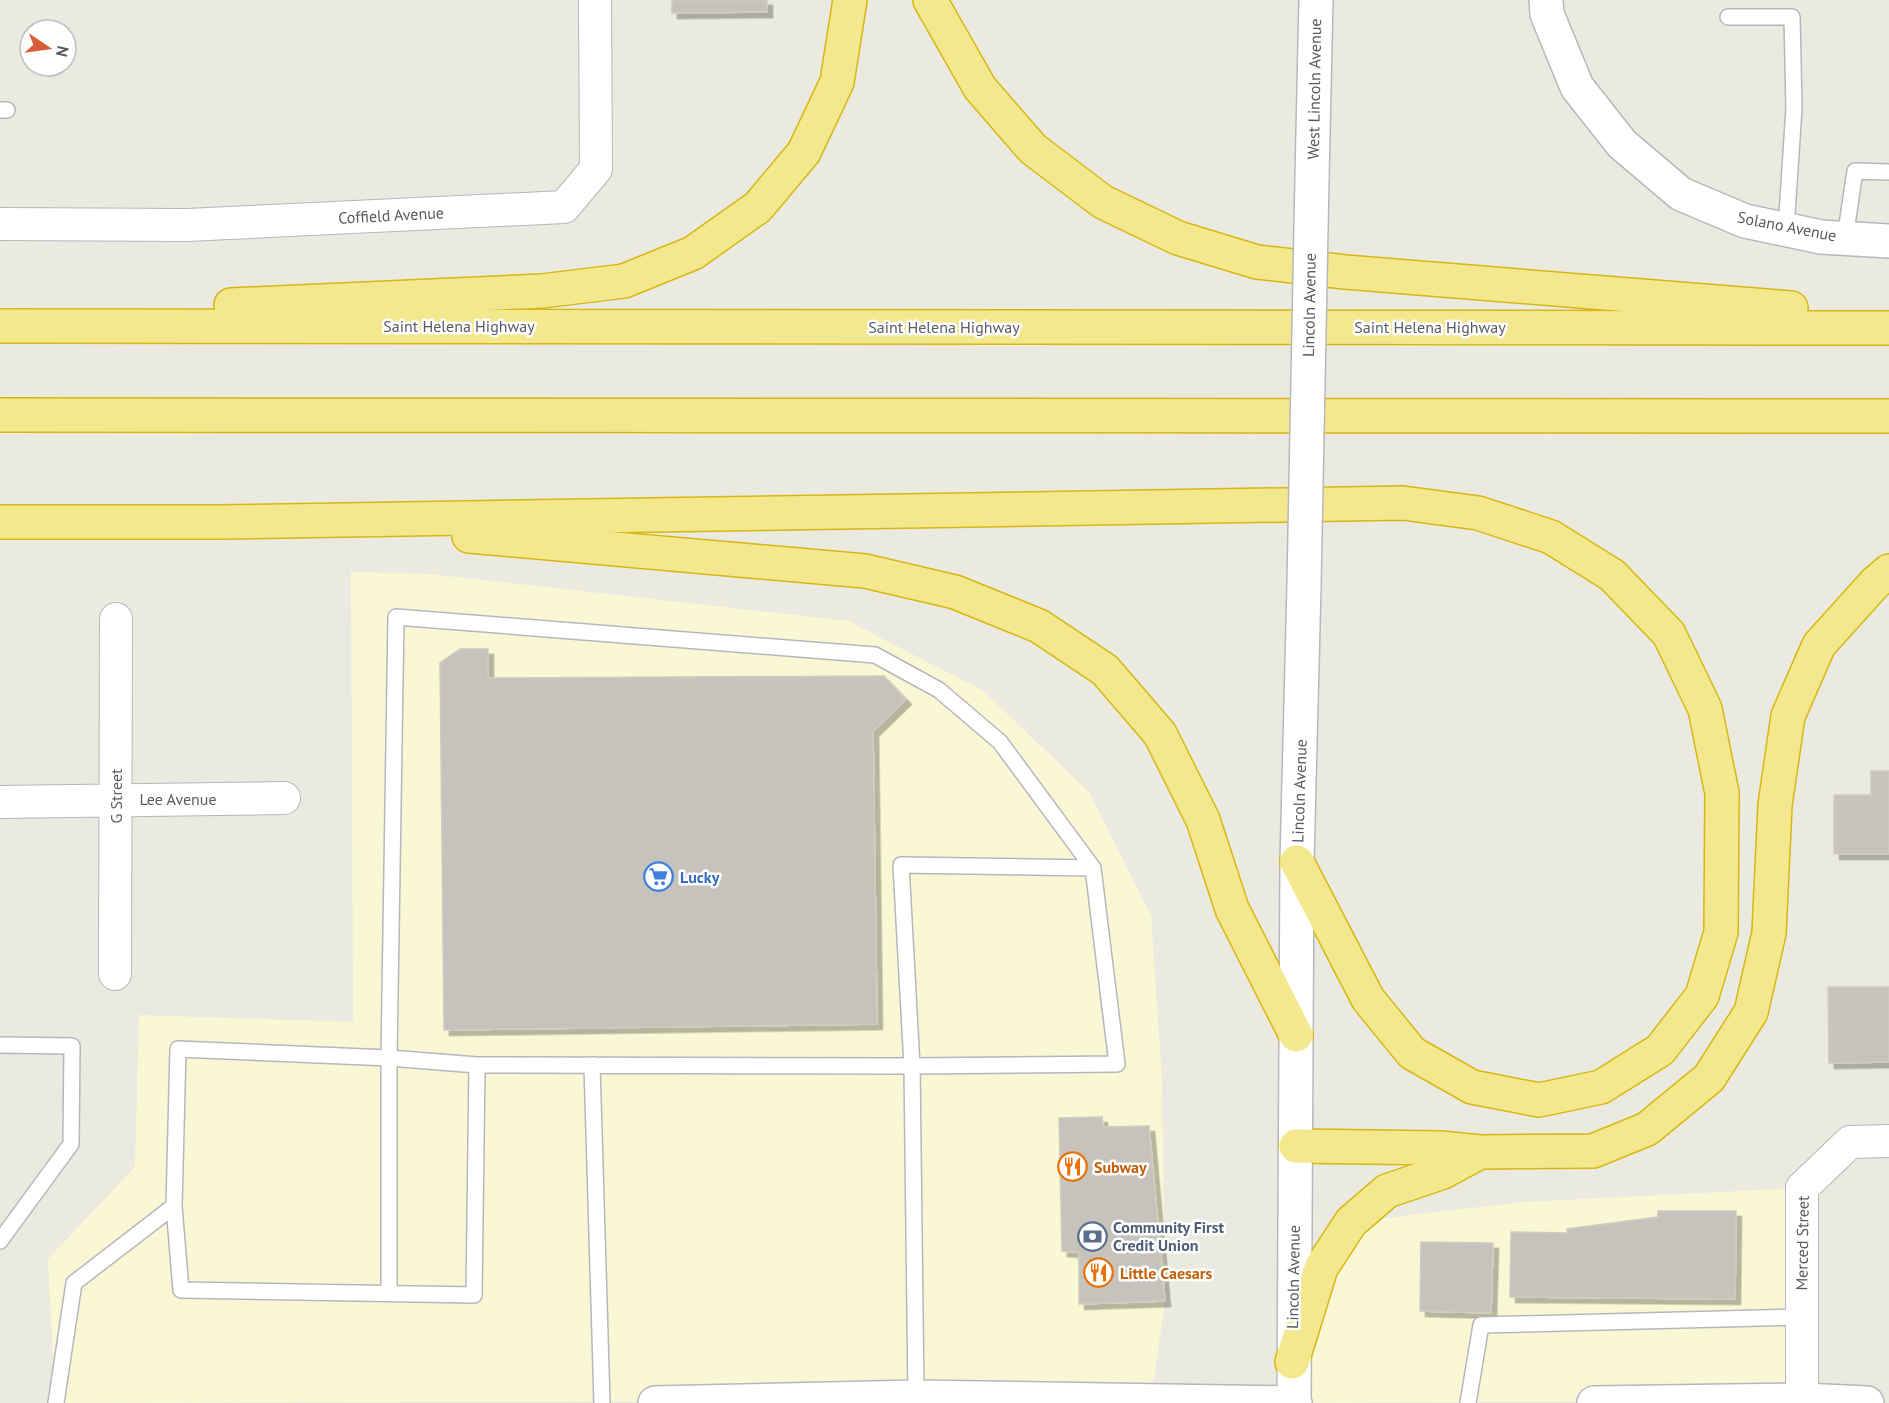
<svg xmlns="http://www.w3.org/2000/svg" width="1889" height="1403" font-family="'PT Sans',sans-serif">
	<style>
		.commercial { fill: #faf7d5 }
		.building { fill: #c6c3bd; stroke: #ceccbf; stroke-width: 1.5; filter: url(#shadow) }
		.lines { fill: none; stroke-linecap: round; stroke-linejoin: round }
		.service-casing { stroke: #b6b7bc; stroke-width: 18 }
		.minor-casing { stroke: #b6b7bc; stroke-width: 34 }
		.tertiary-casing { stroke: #b6b7bc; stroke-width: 36 }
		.secondary-casing { stroke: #b6b8be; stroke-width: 36 }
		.motorway-casing { stroke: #d7b713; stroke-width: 36 }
		.service { stroke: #fff; stroke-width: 15 }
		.minor { stroke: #fff; stroke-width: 32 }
		.tertiary { stroke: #fff; stroke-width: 33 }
		.secondary { stroke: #fff; stroke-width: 33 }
		.motorway { stroke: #f3e88e; stroke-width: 33 }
		.secondary-bridge-casing { stroke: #b6b8be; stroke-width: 36; stroke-linecap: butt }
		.secondary-bridge { stroke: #fff; stroke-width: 33 }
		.labels { text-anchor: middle; stroke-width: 5; stroke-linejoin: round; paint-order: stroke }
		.street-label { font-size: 16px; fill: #595b60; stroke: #fff }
		.shop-label { font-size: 16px; font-weight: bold; fill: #366cbe; stroke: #fff; text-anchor: start }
		.food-label { font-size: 16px; font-weight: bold; fill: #c56008; stroke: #fff; text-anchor: start }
		.service-label { font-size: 16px; font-weight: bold; fill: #4e5e75; stroke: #fff; text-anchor: start }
	</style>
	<defs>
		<filter id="shadow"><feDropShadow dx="5.5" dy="5.5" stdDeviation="0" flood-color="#0004"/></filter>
	</defs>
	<rect width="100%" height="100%" fill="#eaeae0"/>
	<!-- commercial -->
	<path class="commercial" d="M351 572 429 574 848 621 982 690 1089 792 1151 916 1162 1079 1165 1301 1151 1400 55 1403 48 1259 135 1167 139 1015 353 1022Z
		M1802 1188V1400L1294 1403 1351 1222 1523 1202Z"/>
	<!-- building -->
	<path class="building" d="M672 0H767V12L672 13Z
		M460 649H488V678L884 676 906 699 873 731 877 1024 444 1030 440 663Z
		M1871 771H1889V854H1834V795H1871Z
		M1828 987H1889V1062L1829 1063Z
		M1102 1117 1103 1127 1149 1126 1165 1301 1079 1304V1252L1062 1251 1059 1118Z
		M1658 1211H1736L1735 1299 1510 1297 1511 1232 1567 1233V1229L1658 1217Z
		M1421 1242 1493 1243 1491 1313 1420 1311Z"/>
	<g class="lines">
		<defs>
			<path id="service" d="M1728 17H1792L1794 108 1786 229
				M0 110H7
				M1845 238 1855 171 1889 172
				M0 1045 72 1046 71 1144 0 1241
				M592 1065 602 1403
				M174 1206 181 1290 474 1295 477 1065 912 1066 901 865 1093 868
				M389 1294V1058L477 1065
				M56 1403 74 1283 174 1206 178 1049 389 1058 396 617 875 655 939 690 1000 742 1093 868 1117 1064 912 1066 916 1397
				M1468 1403 1481 1325 1801 1317"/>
			<path id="minor" d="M0 224 187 225 564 207 596 169 595 0
				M0 802 284 798
				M115 974 116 619
				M1802 1403V1188L1850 1142 1889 1141"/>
			<path id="tertiary" d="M1546 0 1547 14 1577 87 1622 144 1681 194 1745 221 1821 237 1889 241
				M655 1403 916 1397 1295 1403
				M1594 1403 1802 1400 1867 1403"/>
			<path id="secondary" d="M1312 178 1316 0
				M1294 1403 1297 862 1304 585"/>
			<path id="motorway" d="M930 0 980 88 1033 149 1103 202 1178 238 1257 262 1345 272 1791 308
				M231 305 542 291 624 281 693 253 758 207 804 152 837 82 850 0
				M0 326 1889 328
				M0 415 1889 416
				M0 522H219L1403 503 1478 513 1551 537 1612 575 1669 634 1705 709 1722 793 1721 932 1702 996 1660 1050 1601 1087 1539 1100 1472 1087 1412 1053 1368 999 1297 862
				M469 536 865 571 955 592 1039 626 1105 670 1160 734 1203 820 1232 909 1296 1035
				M1296 1146 1441 1148 1480 1152 1593 1151 1647 1129 1709 1078 1751 1012 1769 933 1775 805 1788 716 1819 645 1875 583 1889 571
				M1292 1362 1321 1268 1351 1222 1387 1191 1443 1172 1480 1152"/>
		</defs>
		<!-- service casing -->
		<use href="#service" class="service-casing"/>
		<!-- minor casing -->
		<use href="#minor" class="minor-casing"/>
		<!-- tertiary casing -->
		<use href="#tertiary" class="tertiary-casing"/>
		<!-- secondary casing -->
		<use href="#secondary" class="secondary-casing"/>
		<!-- motorway casing -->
		<use href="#motorway" class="motorway-casing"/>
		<!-- service -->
		<use href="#service" class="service"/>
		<!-- minor -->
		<use href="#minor" class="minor"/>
		<!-- tertiary -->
		<use href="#tertiary" class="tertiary"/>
		<!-- secondary -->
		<use href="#secondary" class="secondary"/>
		<!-- motorway -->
		<use href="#motorway" class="motorway"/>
		<defs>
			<path id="secondary-bridge" d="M1304 585 1312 178"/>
		</defs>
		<!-- secondary-bridge casing -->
		<use href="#secondary-bridge" class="secondary-bridge-casing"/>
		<!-- secondary-bridge -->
		<use href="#secondary-bridge" class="secondary-bridge"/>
	</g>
	<!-- icons -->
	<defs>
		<symbol id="supermarket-ring" viewBox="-11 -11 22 22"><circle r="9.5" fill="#fff" stroke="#3f7fe0" stroke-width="1.5"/><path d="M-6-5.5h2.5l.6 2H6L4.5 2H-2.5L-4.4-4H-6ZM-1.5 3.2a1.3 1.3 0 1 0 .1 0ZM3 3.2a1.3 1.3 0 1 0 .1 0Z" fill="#3f7fe0"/></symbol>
		<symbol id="restaurant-ring" viewBox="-11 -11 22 22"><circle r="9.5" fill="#fff" stroke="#e8710a" stroke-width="1.5"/><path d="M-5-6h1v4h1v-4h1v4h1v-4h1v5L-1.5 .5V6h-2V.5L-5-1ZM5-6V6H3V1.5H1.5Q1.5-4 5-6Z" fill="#e8710a"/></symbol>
		<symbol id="bank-ring" viewBox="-11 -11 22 22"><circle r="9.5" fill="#fff" stroke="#5c6f8a" stroke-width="1.5"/><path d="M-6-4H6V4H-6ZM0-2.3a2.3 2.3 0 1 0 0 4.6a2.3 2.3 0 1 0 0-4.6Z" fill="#5c6f8a"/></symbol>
	</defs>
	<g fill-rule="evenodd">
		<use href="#supermarket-ring" x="642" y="860" width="33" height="33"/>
		<use href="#restaurant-ring" x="1056" y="1150" width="33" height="33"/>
		<use href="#bank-ring" x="1076" y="1220" width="33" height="33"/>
		<use href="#restaurant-ring" x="1082" y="1256" width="33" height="33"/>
	</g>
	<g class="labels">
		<!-- street labels -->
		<g class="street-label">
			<text transform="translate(1314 89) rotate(-89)" y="6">West Lincoln Avenue</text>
			<text transform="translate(391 215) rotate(-3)" y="6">Coffield Avenue</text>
			<text transform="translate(1787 226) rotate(11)" y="6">Solano Avenue</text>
			<text transform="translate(1309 305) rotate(-89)" y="6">Lincoln Avenue</text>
			<text x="459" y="332">Saint Helena Highway</text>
			<text x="944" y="333">Saint Helena Highway</text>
			<text x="1430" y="333">Saint Helena Highway</text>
			<text transform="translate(1299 791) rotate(-88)" y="6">Lincoln Avenue</text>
			<text transform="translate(116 796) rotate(-90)" y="6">G Street</text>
			<text x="178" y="805">Lee Avenue</text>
			<text transform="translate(1802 1243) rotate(-89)" y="6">Merced Street</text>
			<text transform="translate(1293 1277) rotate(-89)" y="6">Lincoln Avenue</text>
		</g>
		<!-- shop labels -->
		<g class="shop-label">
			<text x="680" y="883">Lucky</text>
		</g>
		<!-- food labels -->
		<g class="food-label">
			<text x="1094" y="1173">Subway</text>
			<text x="1120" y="1279">Little Caesars</text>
		</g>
		<!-- service labels -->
		<g class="service-label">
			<text x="1113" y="1233">Community First<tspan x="1113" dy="18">Credit Union</tspan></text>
		</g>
	</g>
	<!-- north arrow -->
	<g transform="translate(48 48) rotate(103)"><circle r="28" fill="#ffffff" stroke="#bdbdbf" stroke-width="1.5"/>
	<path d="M0-4.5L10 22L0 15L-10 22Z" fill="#d95c38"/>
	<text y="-9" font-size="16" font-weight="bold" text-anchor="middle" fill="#595b60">N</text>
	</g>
</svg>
